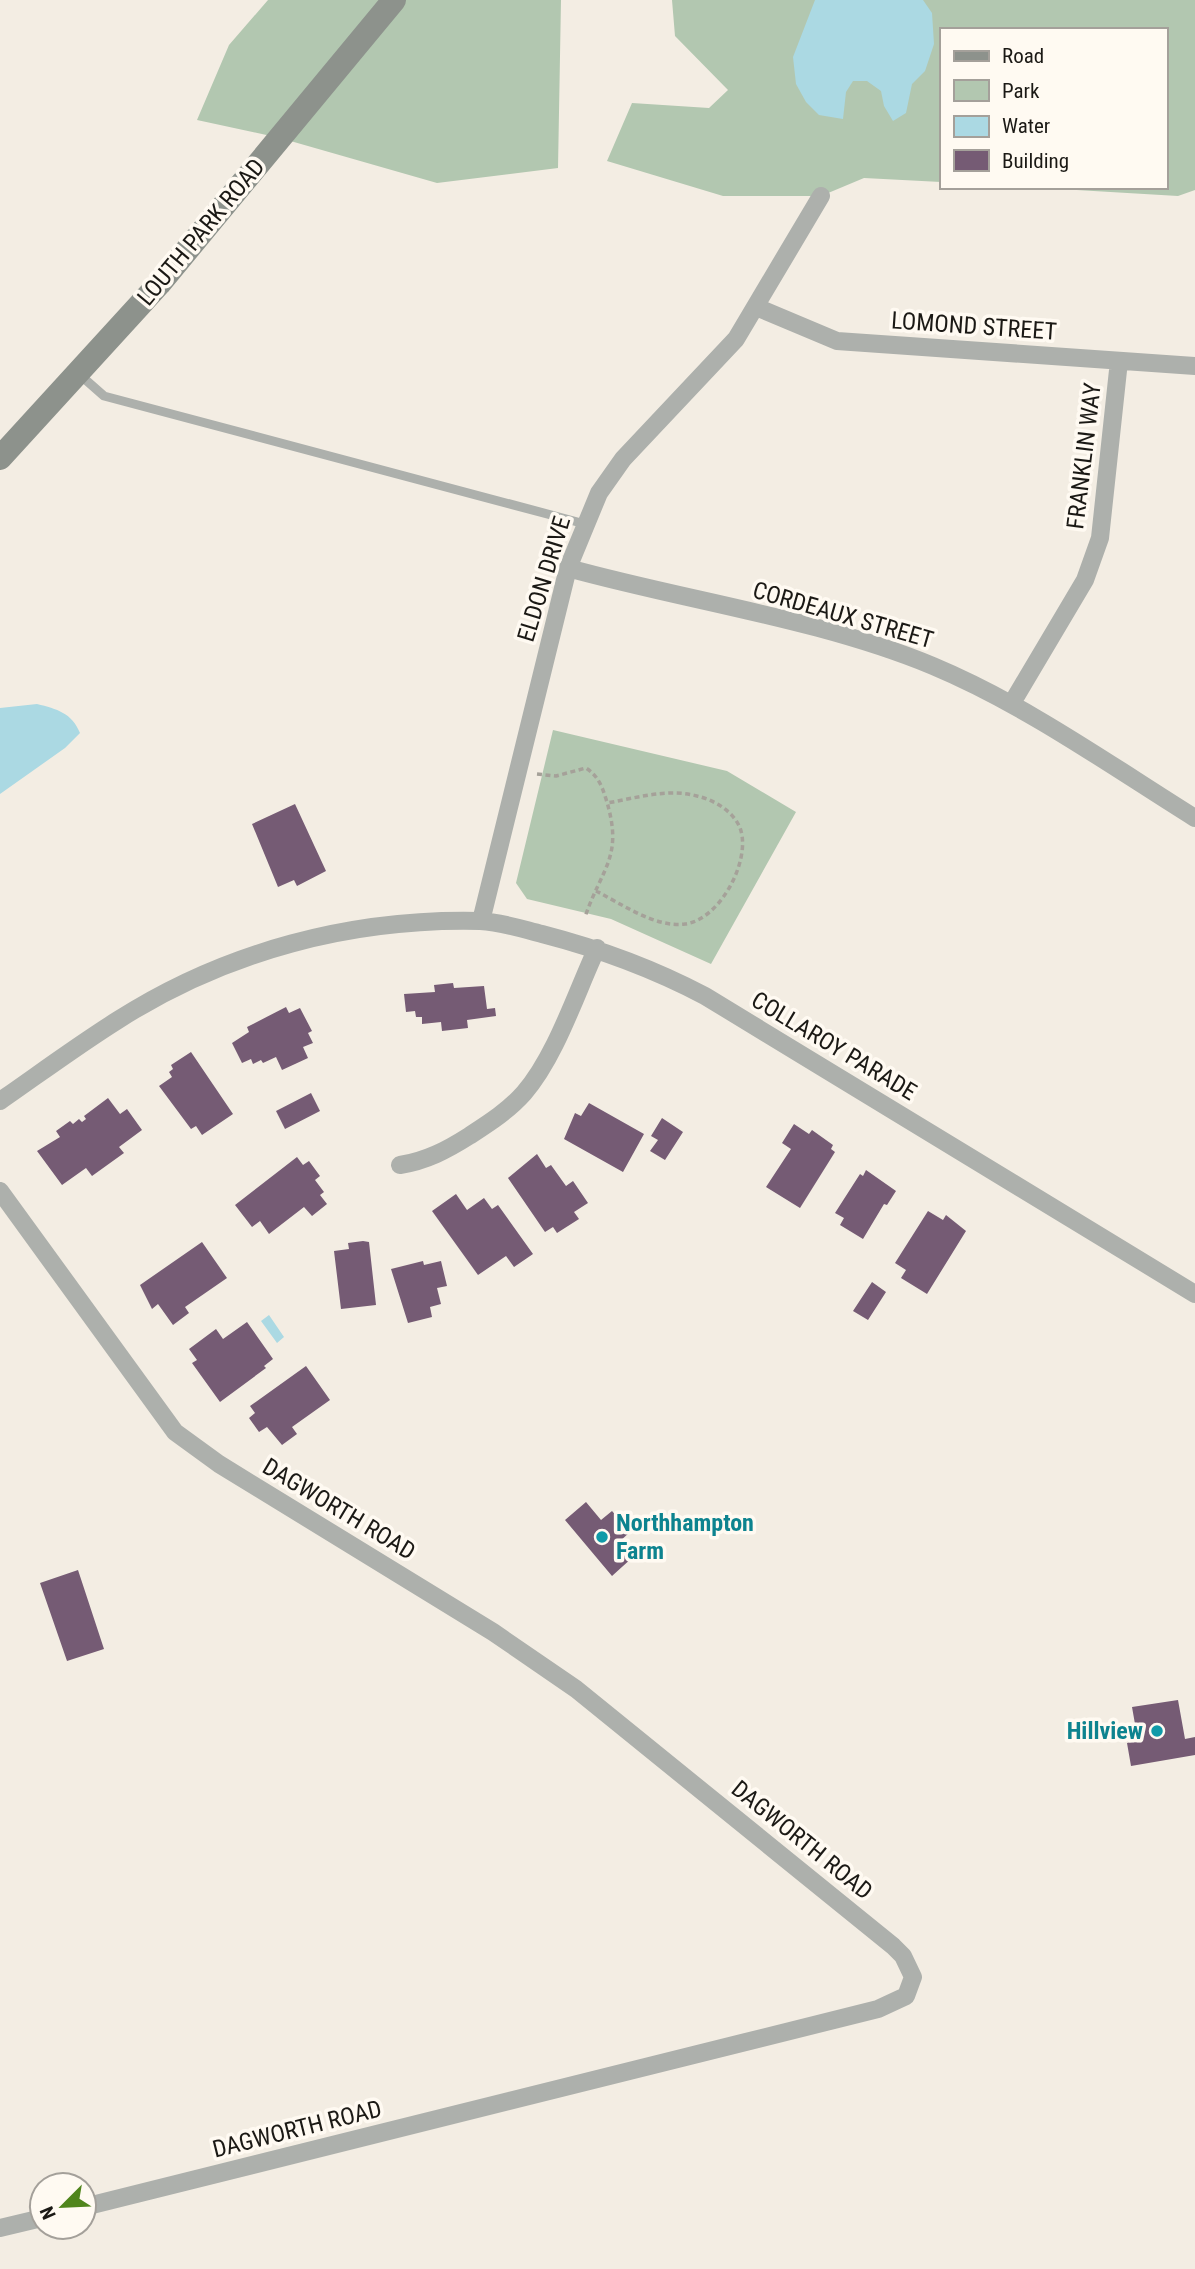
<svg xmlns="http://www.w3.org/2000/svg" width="1195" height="2269" font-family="'Roboto Condensed',sans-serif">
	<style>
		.green { fill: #b2c7b0 }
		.water { fill: #abd9e3 }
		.building { fill: #755b74 }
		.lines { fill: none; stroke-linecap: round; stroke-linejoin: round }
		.path { stroke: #a5a199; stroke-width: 3.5; stroke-dasharray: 5 3.5; stroke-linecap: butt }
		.lane { stroke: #adb0ac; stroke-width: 9 }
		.street { stroke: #adb0ac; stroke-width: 18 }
		.secondary { stroke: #8d928c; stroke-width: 24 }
		.culture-dot { fill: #0f9aa8; stroke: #fffaf2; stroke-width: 2.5 }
		.labels { text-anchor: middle; stroke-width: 7; stroke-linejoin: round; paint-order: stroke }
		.street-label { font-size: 24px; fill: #1b1915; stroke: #fffaf2 }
		.culture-label { font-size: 24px; font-weight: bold; fill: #0d838f; stroke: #fffaf2; text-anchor: start }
	</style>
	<rect width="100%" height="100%" fill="#f3ede3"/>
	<!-- green -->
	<path class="green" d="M268 0H561L558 168 437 183 280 138 197 120 229 45Z
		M672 0H1195V190L1178 196 1026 187H1165V30H941V182L864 178 821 196H723L607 161 632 103 709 108 728 90 675 36Z
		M553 730 727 771 796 812 711 964 611 919 527 899 516 883Z"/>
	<!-- water -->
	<path class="water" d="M815 0H923L932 13 934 44 925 71 912 84 906 113 893 121 884 106 881 91 867 81H853L846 92 843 119 819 115 806 102 796 84 793 57Z
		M37 704C57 709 72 713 80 733L65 748 0 794V708Z
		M269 1315 284 1337 277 1343 261 1321Z"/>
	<!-- building -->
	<path class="building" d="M295 804 326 871 297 886 294 880 278 887 252 824Z
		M453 983 454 988 484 986 487 1009 495 1008 496 1016 467 1020 468 1028 442 1031 441 1022 422 1024V1017H416L415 1011 406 1012 404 994 435 992 434 985Z
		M286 1007 289 1013 300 1008 312 1031 308 1033 313 1043 303 1047 308 1058 282 1070 276 1057 263 1063 261 1060 253 1064 251 1059 242 1063 232 1043 249 1032 247 1027Z
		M191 1052 233 1114 202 1135 196 1126 191 1129 159 1086 172 1077 169 1072 173 1069 171 1065Z
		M311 1093 320 1111 285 1129 276 1111Z
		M108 1098 120 1114 127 1109 142 1130 119 1147 124 1153 92 1176 86 1168 62 1185 37 1151 60 1137 56 1131 70 1121 73 1124 79 1119 82 1122 86 1119 84 1116Z
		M589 1103 644 1134 623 1172 564 1139 575 1113 581 1116Z
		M662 1118 683 1132 665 1160 650 1151 658 1140 651 1136Z
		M794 1124 809 1134 812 1130 833 1145 831 1149 835 1152 800 1208 766 1187 791 1149 782 1143Z
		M537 1154 546 1168 551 1165 566 1186 573 1181 588 1203 574 1212 579 1219 557 1233 553 1227 545 1232 508 1178Z
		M297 1157 303 1165 309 1161 320 1176 315 1180 324 1192 320 1195 327 1204 312 1216 304 1207 269 1234 260 1221 252 1227 235 1205Z
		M866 1170 896 1191 887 1205 884 1204 863 1239 840 1225 844 1218 835 1213 860 1174 863 1176Z
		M456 1194 467 1210 484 1198 492 1209 498 1205 533 1254 514 1267 506 1256 478 1275 432 1211Z
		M928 1211 943 1220 946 1215 966 1231 927 1294 901 1278 906 1270 895 1263Z
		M363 1241 369 1242 376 1305 341 1309 334 1251 349 1249 348 1243Z
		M202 1242 227 1278 185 1307 189 1313 173 1325 158 1304 152 1309 140 1285Z
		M423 1261 424 1265 441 1261 447 1286 437 1288 441 1304 430 1307 432 1317 408 1323 391 1269Z
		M872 1282 886 1292 868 1320 853 1311Z
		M247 1322 273 1359 264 1366 266 1368 220 1402 192 1363 197 1360 189 1349 216 1329 223 1339Z
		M306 1366 330 1400 292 1427 297 1434 282 1445 267 1427 259 1432 249 1418 255 1413 250 1406Z
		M586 1502 601 1520 612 1511 630 1532 619 1542 633 1557 612 1576 565 1520Z
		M78 1570 104 1649 67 1661 40 1583Z
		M1178 1700 1185 1739 1195 1737V1755L1131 1766 1127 1743 1132 1742 1129 1725 1135 1724 1132 1707Z"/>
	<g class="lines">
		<!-- path -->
		<path class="path" d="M537 774 556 776 586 768C598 776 602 786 606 799 624 857 602 867 585 917
			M596 891C622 904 655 928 685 924 719 920 750 863 741 831 736 813 715 800 697 796 668 788 636 798 607 803"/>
		<!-- lane -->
		<path class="lane" d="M79 374 104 396 585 524"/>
		<!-- street -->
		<path class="street" d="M756 307 837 341 1195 366
			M568 568C687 601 820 619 933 666 1026 705 1110 765 1195 818
			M1012 703 1085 580 1100 538 1119 361
			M481 921 568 568 599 493 623 459 736 339 821 196
			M0 1101C39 1074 78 1045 118 1020 226 951 352 918 480 921 501 922 522 929 542 934 600 949 652 968 705 996L1195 1294
			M400 1165C426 1161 447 1150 469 1136 489 1123 508 1111 524 1093 556 1056 576 993 597 948
			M0 1191 175 1432 219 1464 493 1632 576 1689 893 1946 903 1956 913 1977 906 1996 878 2009 84 2207
			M0 2228 42 2218"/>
		<!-- secondary -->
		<path class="secondary" d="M0 458 159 284 394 0"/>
	</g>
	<!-- markers -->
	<g class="culture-dot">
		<circle cx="602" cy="1537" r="7"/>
		<circle cx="1157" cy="1731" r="7"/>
	</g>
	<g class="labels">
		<!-- street labels -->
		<g class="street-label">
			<text transform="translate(201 232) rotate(-50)" y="8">LOUTH PARK ROAD</text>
			<text transform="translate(974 326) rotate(4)" y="8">LOMOND STREET</text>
			<text transform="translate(1084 456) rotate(-83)" y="8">FRANKLIN WAY</text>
			<text transform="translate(544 579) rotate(-73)" y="8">ELDON DRIVE</text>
			<text transform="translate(843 615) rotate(16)" y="8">CORDEAUX STREET</text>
			<text transform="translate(834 1046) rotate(31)" y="8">COLLAROY PARADE</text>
			<text transform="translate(339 1509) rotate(31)" y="8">DAGWORTH ROAD</text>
			<text transform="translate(802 1840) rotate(39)" y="8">DAGWORTH ROAD</text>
			<text transform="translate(297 2129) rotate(-14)" y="8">DAGWORTH ROAD</text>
		</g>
		<!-- culture labels -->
		<g class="culture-label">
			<text x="616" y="1531">Northhampton<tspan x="616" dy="28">Farm</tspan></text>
			<text x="1143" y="1739" text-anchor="end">Hillview</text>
		</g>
	</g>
	<!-- legend -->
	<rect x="940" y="28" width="228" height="161" fill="#fffaf2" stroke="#a4a09a" stroke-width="2"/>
	<rect x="954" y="51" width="35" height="10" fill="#8d928c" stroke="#a4a09a" stroke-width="2"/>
	<text x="1002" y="63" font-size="21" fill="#1b1915">Road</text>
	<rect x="954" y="80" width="35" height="21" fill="#b2c7b0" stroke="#a4a09a" stroke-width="2"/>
	<text x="1002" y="98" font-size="21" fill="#1b1915">Park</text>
	<rect x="954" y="116" width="35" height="21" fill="#abd9e3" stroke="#a4a09a" stroke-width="2"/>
	<text x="1002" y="133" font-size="21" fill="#1b1915">Water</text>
	<rect x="954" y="150" width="35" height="21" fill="#755b74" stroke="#a4a09a" stroke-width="2"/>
	<text x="1002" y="168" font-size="21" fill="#1b1915">Building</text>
	<!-- north arrow -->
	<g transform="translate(63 2206) rotate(246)"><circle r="33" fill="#fffaf2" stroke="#a4a09a" stroke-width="2"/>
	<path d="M0-5L12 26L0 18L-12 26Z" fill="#50851c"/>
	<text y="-10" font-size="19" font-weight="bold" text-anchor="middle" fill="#1b1915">N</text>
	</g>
</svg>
